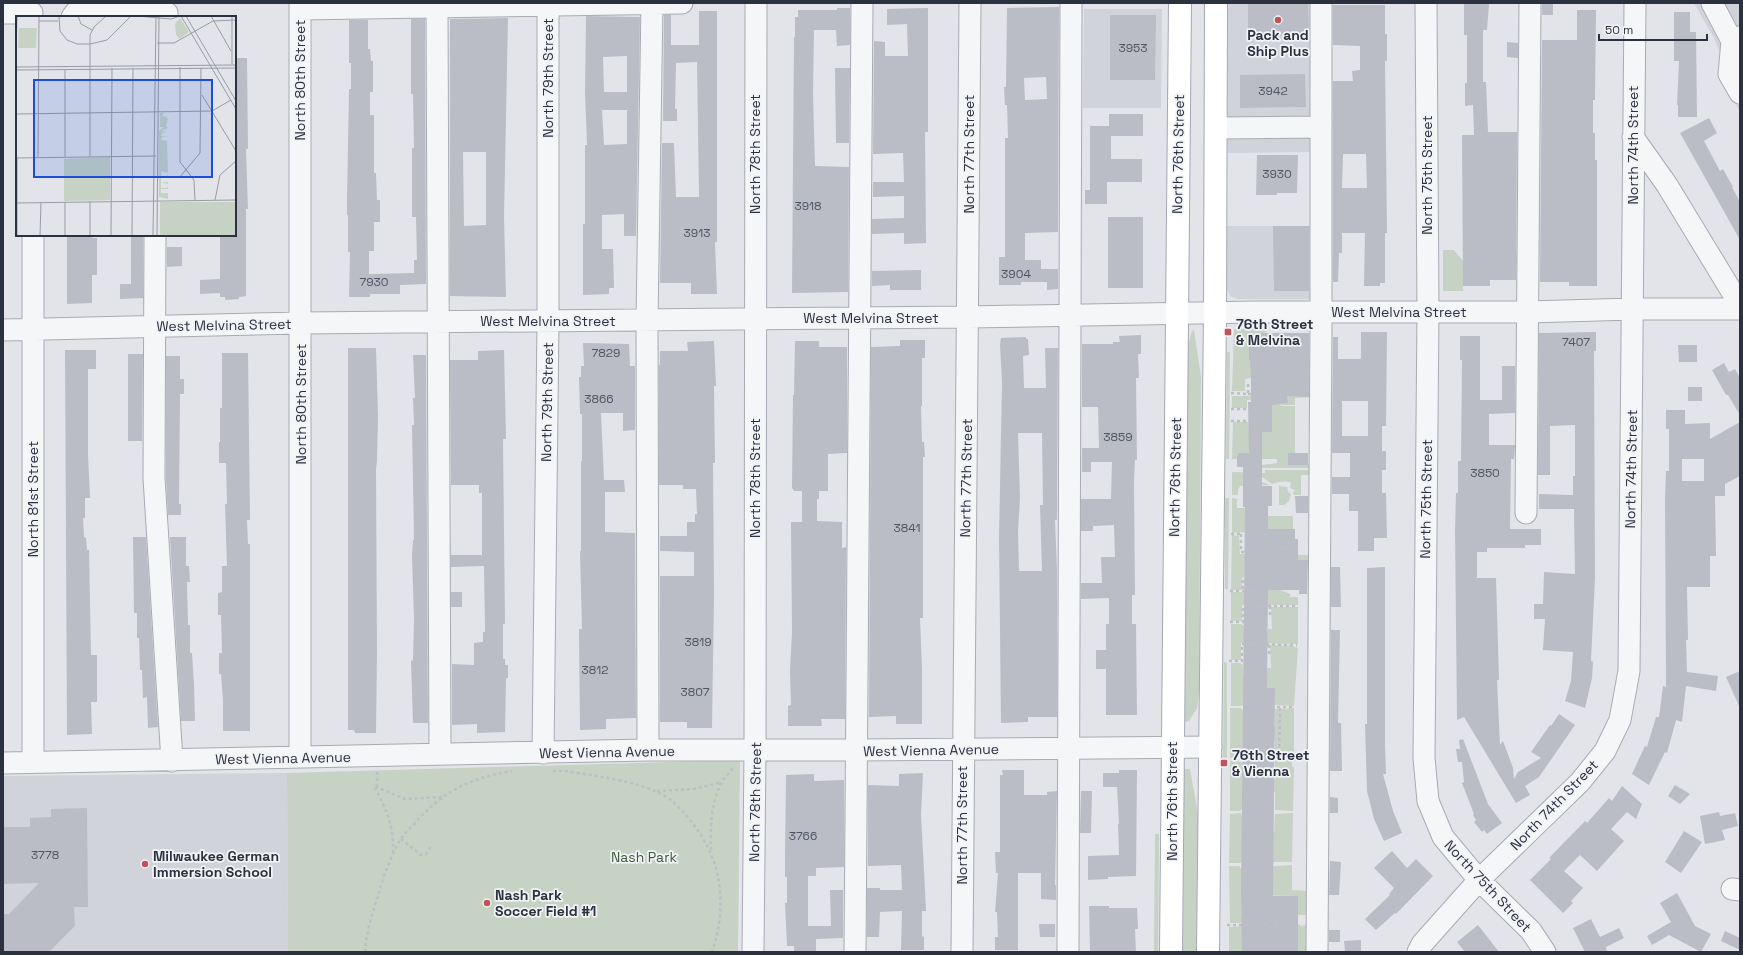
<svg xmlns="http://www.w3.org/2000/svg" width="1743" height="955" font-family="'Space Grotesk',sans-serif">
	<style>
		.built { fill: #d1d3db }
		.green { fill: #c6d2c4 }
		.building { fill: #babdc6; fill-rule: evenodd }
		.lines { fill: none; stroke-linecap: round; stroke-linejoin: round }
		.minor-casing { stroke: #a8abb3; stroke-width: 23 }
		.major-casing { stroke: #a3a8b4; stroke-width: 24 }
		.path { stroke: #bdbfc4; stroke-width: 2.5; stroke-dasharray: 3 3; stroke-linecap: butt }
		.minor { stroke: #f5f6f8; stroke-width: 21 }
		.major { stroke: #fff; stroke-width: 22 }
		.poi-dot { fill: #c2535a; stroke: #f2f3f7; stroke-width: 1.5 }
		.labels { text-anchor: middle; stroke-width: 3.5; stroke-linejoin: round; paint-order: stroke }
		.number-label { font-size: 12px; fill: #505462 }
		.poi-label { font-size: 14px; font-weight: bold; fill: #2c3140; stroke: #f2f3f7; text-anchor: start }
		.street-label { font-size: 14px; fill: #2c3140; stroke: #f2f3f7 }
		.park-label { font-size: 14px; fill: #3d5a3a; stroke: #f2f3f7 }
		.inset-road { fill: none; stroke: #999ca5; stroke-width: 1 }
		.view { fill: #1d4ed8; fill-opacity: 0.15; stroke: #1d4ed8; stroke-width: 2 }
		.inset-edge { fill: none; stroke: #2c3140; stroke-width: 2 }
	</style>
	<rect width="100%" height="100%" fill="#e2e4e9"/>
	<!-- built -->
	<path class="built" d="M1230 3H1314L1315 152 1227 153 1228 5Z
		M1694 3H1740V112L1720 76 1721 55 1714 38Z
		M1084 9H1162L1161 108H1083Z
		M1227 226H1314L1311 299H1238L1230 296 1227 289Z
		M287 773 288 952H3V776Z"/>
	<!-- green -->
	<path class="green" d="M1443 250H1454L1463 261 1508 254H1522L1518 265 1463 267V291H1443Z
		M1234 329H1268L1265 333H1249V359H1271L1291 364 1311 363 1313 366 1245 379V391H1232Z
		M1194 330 1201 377 1199 694 1197 708 1189 721 1185 722 1188 346 1192 331Z
		M1227 352H1230L1229 459H1226Z
		M1304 384 1311 385 1312 397 1295 398V405H1282L1275 399 1247 400V408H1232V396H1271Z
		M1272 400H1275L1282 406H1295V453H1288V465H1312V468H1262V465L1277 463V459H1262V453H1238L1237 459H1232L1233 422H1248L1249 432H1272Z
		M1265 470H1312V475H1301V495H1294L1293 493 1295 490 1290 488 1291 483C1285 480 1279 482 1272 484L1262 477V482L1270 485 1240 486 1238 490V495H1232V472L1265 473Z
		M1279 486 1287 487 1288 492 1291 494 1289 501 1284 505H1279Z
		M1225 498H1229L1228 589H1225Z
		M1232 498 1237 499V508H1250L1253 516H1293V529L1232 533Z
		M1232 535 1239 536 1240 554 1308 555 1310 560H1299V565L1244 577 1242 578V590H1231Z
		M1259 590H1281L1290 594V597H1298V605H1242V621H1231V592H1259Z
		M1271 607H1298V644L1241 643V660H1231V624H1241L1267 638 1268 629H1272Z
		M1270 645 1293 646 1298 648 1294 706 1275 705V688L1244 687V704L1241 706H1231V663H1240L1243 665V677L1267 668H1271Z
		M1224 662 1227 663V758L1223 757Z
		M1230 708H1240L1243 710 1244 727H1275V709L1294 708V758L1275 757V740L1244 739 1243 756 1230 758Z
		M740 760 738 952H288L287 773Z
		M1279 760 1292 761V767H1294L1293 811 1275 810V792H1243L1242 809 1240 811H1230V761H1237L1243 763 1244 779H1275V761Z
		M1184 769H1190L1198 814 1197 952H1183Z
		M1241 813V815L1242 816V831L1274 832 1275 814 1293 813 1292 862H1273V845L1240 863H1229L1230 814Z
		M1155 834H1159L1158 952H1154Z
		M1292 865V890L1309 891V915H1297L1298 896 1241 895V914L1244 923H1230L1229 866H1240V868L1273 884V866Z
		M1297 923 1301 926 1308 925V952H1298Z
		M1242 926V952H1229V927Z"/>
	<!-- building -->
	<path class="building" d="M1248 4H1308L1309 35H1248Z
		M1464 4H1489L1487 30H1483V82H1486L1488 132H1517L1516 280H1490V286H1463L1462 135H1474L1473 105 1465 106V83H1467V35H1464Z
		M1542 4H1553V15H1542Z
		M1333 5H1385V34H1387V61H1385L1387 233H1385V283H1380V286H1364L1365 233H1342V253H1339L1338 282H1333V81H1353L1352 71 1360 70V46L1333 45ZM1343 154H1366L1367 188H1342Z
		M1059 7 1058 232 1025 233V260H1041V269H1058V289L1047 290V282H1021V285H999V257H1005V138H1008L1007 105H1005L1004 87H1006L1007 8ZM1046 77 1047 99 1025 100 1024 78Z
		M837 8H850V45L837 46 836 30H814L813 94 815 166 849 167 848 292 792 293 794 37H795V17H798V10H837Z
		M928 8V132H925L926 243 904 244V233L872 234V219L904 218V196L873 197V182H904L903 153 873 154 874 41 885 42V56H908L907 24 887 25V9Z
		M1577 10H1596L1595 100H1593V133H1595V160H1597V286H1569V282H1540L1542 40H1577Z
		M699 11H717V242H715L717 294H691V283H660L662 143H674L676 197H699L697 62 676 63 675 109H677V121H663L664 15H671V45H699Z
		M1674 12H1690V32H1696L1697 117H1678V105H1677L1679 61H1674Z
		M1110 15H1156L1155 80H1110Z
		M586 16 640 17 636 236H624V214L602 215V249H613L614 288H609V294L583 295V224H585V145H587L585 92ZM627 56V92H604L603 57ZM602 110H627V144L604 145Z
		M508 18 504 217 506 297 450 296V19ZM463 152H486V225L464 226Z
		M411 19H425L426 284 400 285V294H370V297H349L350 252H348V215H347V201L349 89H351V63H349V20H368V49H370L371 61H373V92H370V115H374V173H376L377 200H380V222H374V251H369V274L414 273V260H417L416 217H412V148H414L413 94H411Z
		M1507 42 1518 43V58L1507 57Z
		M235 58H247L248 149H246L248 209H246V296L239 297V299L225 300V297H220V293L200 294V280L220 279V235H235Z
		M835 68H850L849 143H836Z
		M1305 74 1306 107 1240 108V75Z
		M1109 114H1143V136H1111V159H1142V182H1107V204H1085V190H1090V126H1109Z
		M1709 118 1717 133 1704 141 1720 171 1723 169 1733 187H1732L1740 202V240L1680 133Z
		M1257 155H1298L1297 193H1277V195H1256Z
		M1108 217H1143V288H1108Z
		M1273 226H1309V291H1274Z
		M67 235H92V238H97V275H92V303L67 304Z
		M131 235H143V298L120 299V284H131Z
		M167 247H182V266L167 267Z
		M921 270V290H890V285L872 286V271Z
		M1361 332H1387L1386 426H1382V451H1386V470H1382V493H1386L1387 538H1374V551H1358V511H1349V494H1332V477H1350V453H1332L1333 337H1338V359H1360L1361 358ZM1342 401H1368V436H1342Z
		M1596 332V351H1594L1595 577 1591 661 1593 662 1592 678 1585 708 1565 701 1571 681 1573 652 1543 650 1545 619H1534V604H1543L1544 572 1575 574 1574 509H1539V494L1573 495V476H1575V425L1550 426V475H1538L1539 333Z
		M1249 333H1309V397L1287 396 1288 403 1272 405V432H1262V486H1272V506H1268V529H1295V539H1298V560H1308L1307 594H1299V590H1268L1267 688H1275L1273 896H1298V952H1242L1241 895 1245 507H1243V467H1237V459L1238 453H1249L1248 402H1251V379L1250 360H1249Z
		M1141 335V354H1138L1139 378H1136L1137 460H1135L1134 481 1135 595H1132V624H1136L1137 715H1106V669H1096V650H1106V624H1109V598L1081 599V583H1102L1101 557H1115L1114 525 1093 526V531H1081V499H1111L1112 462H1091V472H1082V448H1099L1098 407H1082V344H1113V342H1120L1119 336Z
		M1460 336H1480V400H1502V366H1515V413L1489 414V445H1515L1514 459H1511L1510 529H1541V545H1525V548H1487V552H1477V578H1496L1499 680H1497L1500 745 1503 741 1513 768 1514 779 1518 772 1541 758 1531 752 1550 725 1551 726 1559 714 1575 725 1539 777 1525 786 1530 795 1516 803 1464 717 1457 720 1455 530 1456 493H1458V461H1461L1462 360H1460Z
		M1026 337V339H1028L1029 355 1023 356 1024 388H1046L1045 348H1058L1057 520H1055L1057 570V717H1028V722L1001 723 999 539 1002 382 1000 345 1001 338ZM1018 433H1042L1043 505H1040L1042 571H1019L1018 531 1020 498Z
		M900 340H925V358H922V406H921L922 442H924L925 457H923V618H920L922 669V724H896V716L869 717 871 347 900 346Z
		M714 341 716 386H714L715 463H713L714 595 712 728H687V722H660V576H694V552L660 551V536H687V522H695V514H697L696 489H683V485H659V365H660V351H688L687 342Z
		M795 341H819V347H847V453L828 454V491H819V499H817V521L842 522V548L846 547 845 719H821L822 726H788V706L791 705 790 671 792 632 791 522H802V491H794L792 488 793 395H794Z
		M583 343 629 344 630 366H635V430L623 431V413H601L604 480H624L625 492H605V532L635 533 636 718 606 719V729L580 730 579 629H582L580 551H581V461H582V414H580L579 377H581V366H584Z
		M1678 345H1697V362H1679Z
		M348 348H376L378 417 377 461 376 469 377 653 376 733H355L354 730H348Z
		M65 350H96V369H88V454L90 498H85V518H83L84 537 86 538 87 550H89L91 655H97V702H91L92 734 67 735Z
		M504 350 506 439H503L505 624H503V659H505V665H508V678H506L505 732 477 733V724L452 725V664L474 665V643L483 642V632H485L484 566 451 567V555H482V493H479V485H451L450 360H478V351Z
		M222 353H248L250 520H247L248 544H250V731H223V701L221 674H219V653H222L221 615H218V593L222 592V566H227L225 504H227L226 463H219V442H220V408H222Z
		M128 354H143L142 441H128Z
		M413 355H426L428 723H413L411 661 413 660 414 619 412 555 413 540H414L412 425H414L413 398H415Z
		M166 356H180V379H184V394H180L179 504H181V515H168L166 478Z
		M1724 363 1729 372 1735 369 1740 378V415L1728 395H1726L1712 370Z
		M1688 387H1702V401H1688Z
		M1666 410H1685V424L1710 423V439L1740 422V476L1725 484V496H1715L1716 556H1710V587H1687L1688 640H1686L1687 672 1718 676 1716 691 1686 686 1682 722 1676 720 1667 753 1665 752 1649 785 1632 774 1645 746 1647 747 1656 717H1659L1663 686 1666 687 1665 500 1666 471H1669V429H1666ZM1682 459H1704V481H1682Z
		M1288 453H1308V465H1288Z
		M1295 496H1308V513H1296Z
		M133 537H146L158 727 148 728 147 697 143 698 142 670H140L139 638H137V613H134Z
		M170 537H186V566H189L190 582H187L188 625H190V653H192L194 684 195 721H181Z
		M1331 567H1340L1341 607H1331Z
		M1385 567V744L1386 774H1383L1393 811 1402 833 1384 841 1374 819 1367 791 1365 724H1367V568Z
		M451 592H462V607H451Z
		M1331 630H1340L1338 723H1341L1342 771H1330Z
		M1740 671V708L1726 677Z
		M1463 739 1488 804 1502 823 1487 834 1484 830 1482 832 1474 822 1476 820 1473 815 1474 814 1462 783 1464 782 1462 762H1458L1456 749H1460L1459 740Z
		M1002 770H1024V795H1047V792L1057 791 1055 885H1056V900L1041 899V873H1018V950H995V937H998L997 912H995L998 873H996L995 852H1000V775H1003Z
		M1119 770H1137L1136 876 1108 877V879L1088 880V856L1119 855 1118 824H1119L1117 787H1103V773H1119Z
		M923 773 921 815 925 889 926 911H922V936L924 937V950H901L902 911 880 912 879 937H867V888H880V890H902L901 865 868 866V785L899 786V774Z
		M814 774V781L844 780V867L816 868V876H808V926H831L830 890H843V938L816 939V952H794V946H787L785 903H787V877H785V855L786 775Z
		M1675 785 1690 794 1680 804 1668 796Z
		M1622 786 1642 804 1636 819 1627 812 1611 829 1624 841 1597 871 1580 855 1564 871 1583 888 1571 901 1573 903 1563 913 1530 880 1551 859 1549 858 1585 821 1587 823 1609 798 1612 801Z
		M1081 791H1092L1091 833H1080Z
		M1330 797 1338 798V813H1330Z
		M87 808 88 907H74L75 926 49 952H3V914H9L39 883 3 884V827H30V818L51 817V809Z
		M1719 812 1720 816 1735 813 1738 826 1722 830 1725 840 1705 844 1700 816Z
		M1684 831 1702 842 1681 873 1665 862Z
		M1392 851 1407 868 1416 859 1433 876 1396 914 1395 913 1376 930 1365 919 1390 895 1389 894 1394 888 1374 868Z
		M1330 861 1341 862 1339 895H1329Z
		M1677 893 1695 926 1711 934 1701 952 1669 935 1652 945 1647 936 1671 922 1660 903Z
		M1089 906H1109V908H1137L1138 929H1135L1136 952H1090Z
		M1591 919 1600 937 1619 928 1624 938 1606 947 1607 952H1585L1573 928Z
		M1039 924H1055V937H1040Z
		M1478 925 1499 952H1465L1457 942Z
		M1329 930H1340V942H1329Z
		M1725 931 1740 938V950L1721 941Z
		M1361 940V952H1345L1344 941Z"/>
	<g class="lines">
		<defs>
			<path id="minor" d="M432 3 437 7 440 754
				M1426 3 1428 312 1424 758 1428 801 1443 837 1479 880 1531 931 1545 952
				M1712 3 1732 41
				M300 9 682 3
				M3 13H32
				M72 17 75 13H167V17
				M1740 37 1732 41 1729 74 1740 93
				M1216 128 1321 127
				M1633 137 1667 185 1740 305
				M33 235V762
				M155 235 154 478 172 761
				M3 330 301 323 968 317 1254 312H1528L1633 309H1740
				M1526 513 1530 3
				M648 750 647 320 652 3
				M543 753 548 321V3
				M300 757V3
				M3 763 648 750H856L1211 747
				M1732 889 1740 890
				M753 952 755 751 756 3
				M855 952 862 3
				M962 952 970 3
				M1068 952 1071 3
				M1317 952 1321 326V3
				M1418 952 1422 944 1479 880 1580 782 1605 751 1620 720 1629 671 1635 3"/>
			<path id="major" d="M1171 952 1180 3
				M1208 952 1215 313 1216 3"/>
		</defs>
		<!-- minor casing -->
		<use href="#minor" class="minor-casing"/>
		<!-- major casing -->
		<use href="#major" class="major-casing"/>
		<!-- path -->
		<path class="path" d="M1291 388 1292 382
			M1231 393 1248 394V382
			M1248 394C1274 394 1280 393 1304 383
			M1231 409H1248
			M1231 421H1248
			M1231 534H1242
			M1241 534V552H1269L1270 548H1297
			M1243 580V591
			M1230 591H1258
			M1270 606V616
			M1230 622H1243V606H1297
			M1269 654V645
			M1229 661H1242V644L1297 645
			M1277 707H1293
			M1276 759H1301
			M1279 759 1280 707
			M553 771H565C595 776 632 780 659 793 671 798 681 809 689 819 722 857 728 905 712 952
			M377 772V787
			M657 791 694 789 722 782
			M401 839 421 855 426 854 432 845
			M711 850C710 828 711 802 722 782 725 777 730 772 734 767
			M393 853C394 825 387 811 374 786L405 799 442 797
			M1227 925H1265L1267 929 1271 930 1274 928 1275 923 1272 920 1268 921 1265 925
			M1275 925H1282
			M365 952C366 933 372 914 378 896 383 878 390 858 399 842 403 835 409 829 415 823 443 791 470 778 512 771"/>
		<!-- minor -->
		<use href="#minor" class="minor"/>
		<!-- major -->
		<use href="#major" class="major"/>
	</g>
	<!-- markers -->
	<g class="poi-dot">
		<circle cx="1278" cy="20" r="4"/>
		<rect x="1224" y="328" width="8" height="8" rx="2"/>
		<rect x="1220" y="759" width="8" height="8" rx="2"/>
		<circle cx="145" cy="864" r="4"/>
		<circle cx="487" cy="903" r="4"/>
	</g>
	<g class="labels">
		<!-- number labels -->
		<g class="number-label">
			<text x="1133" y="52">3953</text>
			<text x="1273" y="95">3942</text>
			<text x="1277" y="178">3930</text>
			<text x="808" y="210">3918</text>
			<text x="697" y="237">3913</text>
			<text x="1016" y="278">3904</text>
			<text x="374" y="286">7930</text>
			<text x="1576" y="346">7407</text>
			<text x="606" y="357">7829</text>
			<text x="599" y="403">3866</text>
			<text x="1118" y="441">3859</text>
			<text x="1485" y="477">3850</text>
			<text x="907" y="532">3841</text>
			<text x="698" y="646">3819</text>
			<text x="595" y="674">3812</text>
			<text x="695" y="696">3807</text>
			<text x="803" y="840">3766</text>
			<text x="45" y="859">3778</text>
		</g>
		<!-- poi labels -->
		<g class="poi-label">
			<text x="1278" y="40" text-anchor="middle">Pack and<tspan x="1278" dy="16">Ship Plus</tspan></text>
			<text x="1236" y="329">76th Street<tspan x="1236" dy="16">&amp; Melvina</tspan></text>
			<text x="1232" y="760">76th Street<tspan x="1232" dy="16">&amp; Vienna</tspan></text>
			<text x="153" y="861">Milwaukee German<tspan x="153" dy="16">Immersion School</tspan></text>
			<text x="495" y="900">Nash Park<tspan x="495" dy="16">Soccer Field #1</tspan></text>
		</g>
		<!-- street labels -->
		<g class="street-label">
			<text transform="translate(548 78) rotate(-90)" y="5">North 79th Street</text>
			<text transform="translate(300 80) rotate(-90)" y="5">North 80th Street</text>
			<text transform="translate(1633 145) rotate(-90)" y="5">North 74th Street</text>
			<text transform="translate(755 154) rotate(-90)" y="5">North 78th Street</text>
			<text transform="translate(969 154) rotate(-90)" y="5">North 77th Street</text>
			<text transform="translate(1178 154) rotate(-89)" y="5">North 76th Street</text>
			<text transform="translate(1427 175) rotate(-90)" y="5">North 75th Street</text>
			<text x="1399" y="317">West Melvina Street</text>
			<text x="871" y="323">West Melvina Street</text>
			<text x="548" y="326">West Melvina Street</text>
			<text transform="translate(224 325) rotate(-1)" y="5">West Melvina Street</text>
			<text transform="translate(547 402) rotate(-89)" y="5">North 79th Street</text>
			<text transform="translate(301 404) rotate(-90)" y="5">North 80th Street</text>
			<text transform="translate(1631 469) rotate(-89)" y="5">North 74th Street</text>
			<text transform="translate(1175 477) rotate(-89)" y="5">North 76th Street</text>
			<text transform="translate(755 478) rotate(-90)" y="5">North 78th Street</text>
			<text transform="translate(966 478) rotate(-89)" y="5">North 77th Street</text>
			<text transform="translate(33 499) rotate(-90)" y="5">North 81st Street</text>
			<text transform="translate(1426 499) rotate(-89)" y="5">North 75th Street</text>
			<text transform="translate(931 750) rotate(-1)" y="5">West Vienna Avenue</text>
			<text transform="translate(607 752) rotate(-1)" y="5">West Vienna Avenue</text>
			<text transform="translate(283 758) rotate(-1)" y="5">West Vienna Avenue</text>
			<text transform="translate(1172 801) rotate(-90)" y="5">North 76th Street</text>
			<text transform="translate(755 802) rotate(-89)" y="5">North 78th Street</text>
			<text transform="translate(1554 805) rotate(-46)" y="5">North 74th Street</text>
			<text transform="translate(962 825) rotate(-90)" y="5">North 77th Street</text>
			<text transform="translate(1488 886) rotate(47)" y="5">North 75th Street</text>
		</g>
		<!-- park labels -->
		<g class="park-label">
			<text x="644" y="862">Nash Park</text>
		</g>
	</g>
	<!-- overview -->
	<g transform="translate(16 16)">
		<rect width="220" height="220" fill="#e2e4e9"/>
		<path d="M164 2 173 16 163 23 160 18 159 8ZM3 12H21L20 32H2ZM144 97H148L146 100 152 101H150L152 103 150 110 152 112 145 115 150 116 146 117 145 120 152 121H146L145 124 151 125 152 157 145 155 146 161H151L152 158V162H145V166H152V168L145 166V172H151L152 169V173H145V177H152V183L143 181V115L148 111H144ZM94 141V184L48 185V143ZM144 186H220V220H144Z" fill="#c6d2c4"/>
		<path class="inset-road" d="M43 0 44 15 51 24 61 28H74L91 24 115 0M62 0 65 8 76 14M121 0 155 3 164 0M165 0 220 93M170 0 220 85M195 0 215 35M216 0V48M23 5H42M141 27H158L197 5 220 4M0 38 1 0M0 51 220 49M164 51V146L178 164 179 184M0 54 220 52M186 79 220 135M0 98 196 95 215 84M49 141V53M74 141V19L78 11 90 0M0 142 140 140M1 142V220M22 142 23 0M163 162 184 137 185 52M199 184 204 159 220 145M0 187 220 184M24 220 25 186M49 220V186M74 220V185M95 220 96 52M116 220 117 52M137 220 140 0M141 220 143 0"/>
		<path class="view" d="M18 64H196V161H18Z"/>
		<rect width="220" height="220" class="inset-edge"/>
	</g>
	<!-- border -->
	<rect width="1743" height="955" fill="none" stroke="#2c3140" stroke-width="8"/>
	<!-- scale -->
	<path d="M1599 34v6h108v-6" fill="none" stroke="#2c3140" stroke-width="2"/>
	<text x="1605" y="34" font-size="12" fill="#2c3140" stroke="#f2f3f7" stroke-width="3" paint-order="stroke">50 m</text>
</svg>
